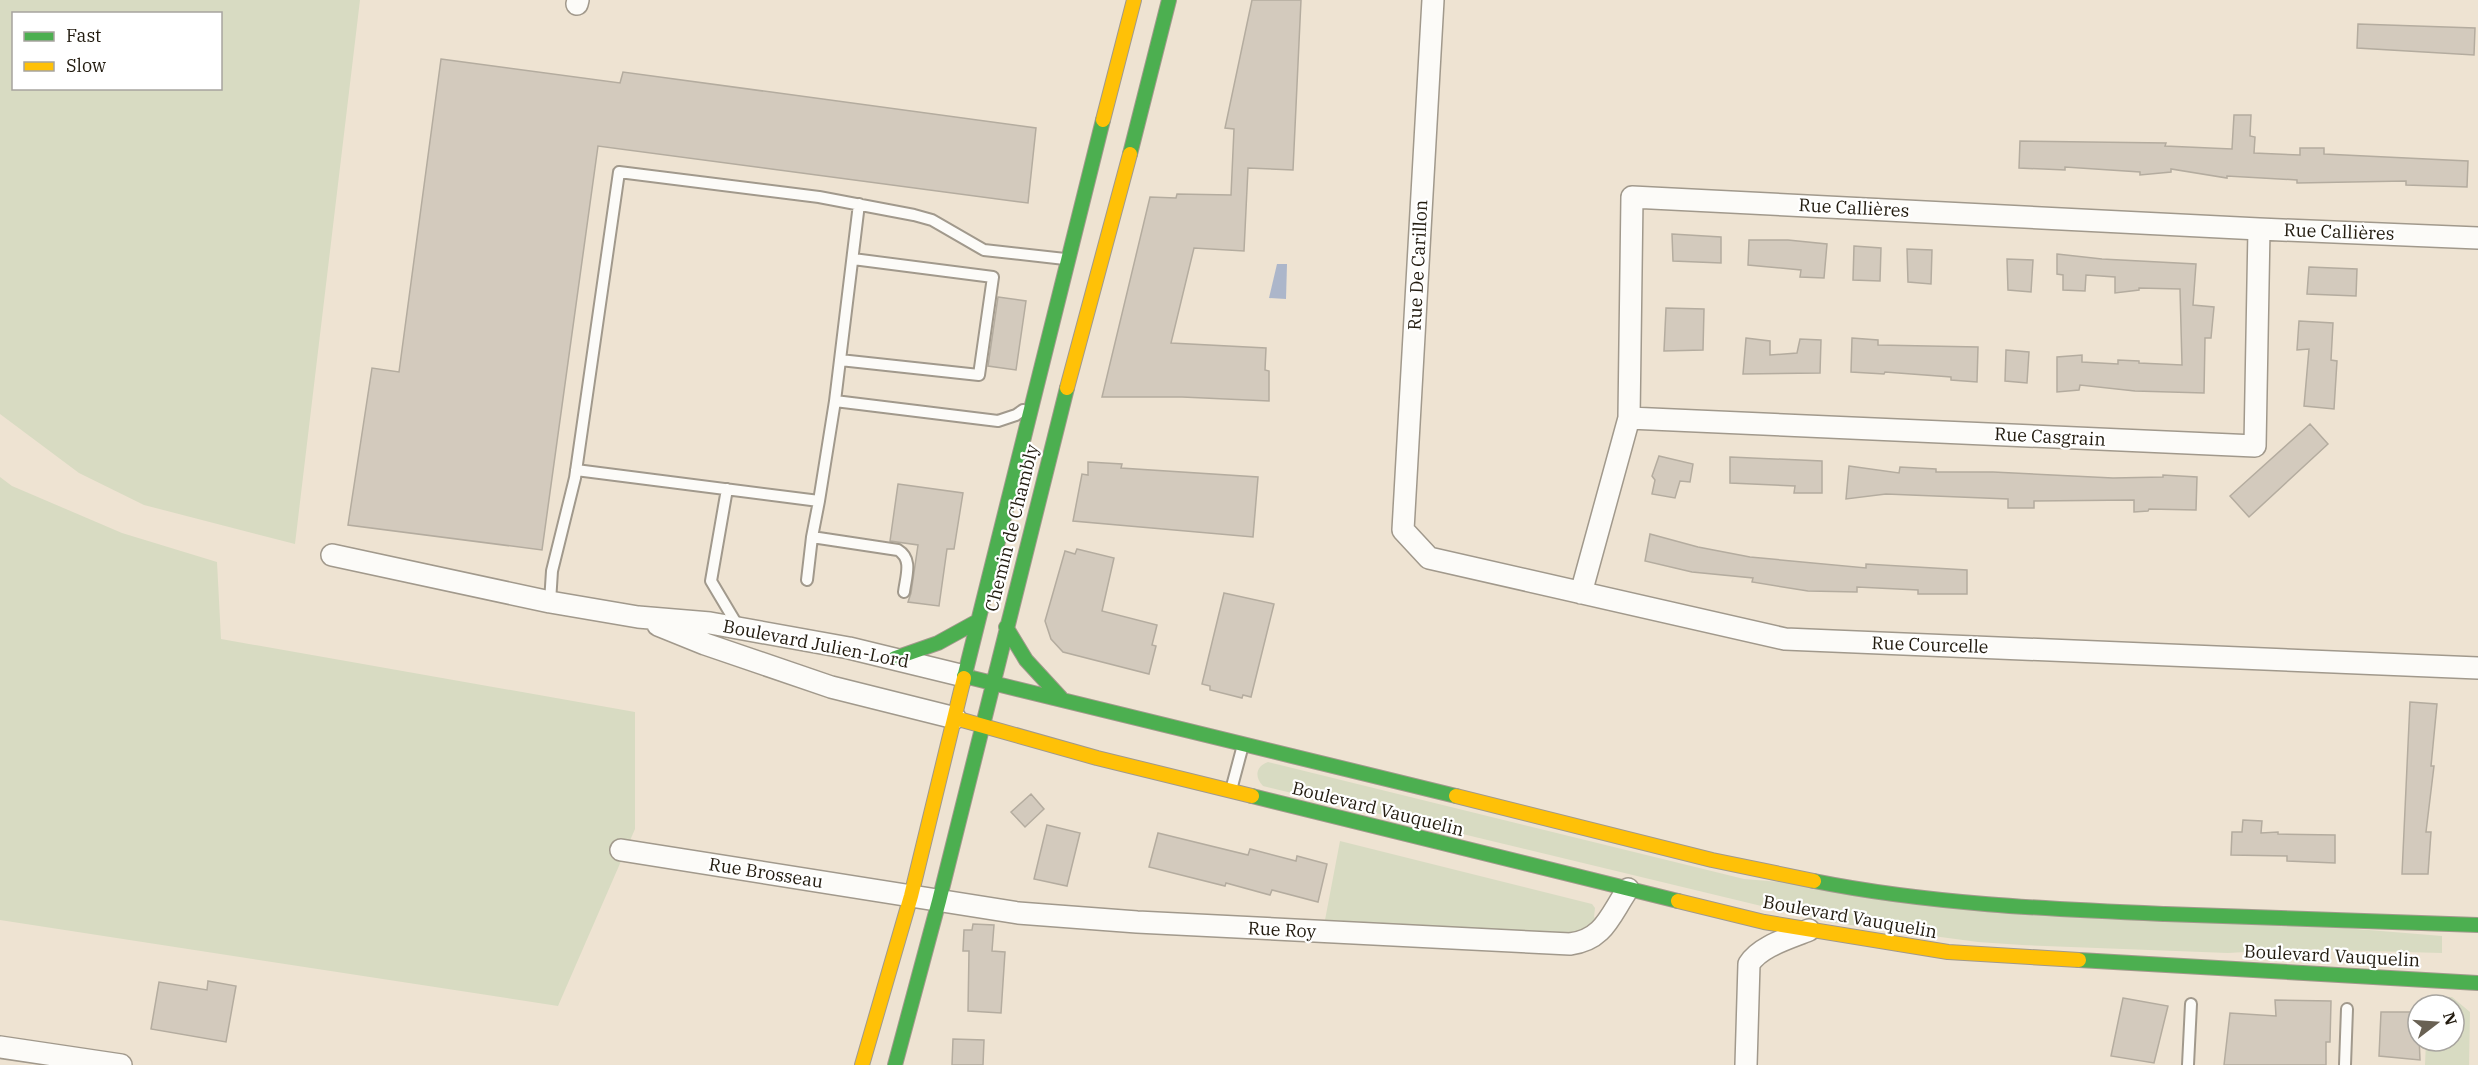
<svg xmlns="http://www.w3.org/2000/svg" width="2478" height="1065" font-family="'IBM Plex Serif',serif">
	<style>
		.green { fill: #d8dbc2; fill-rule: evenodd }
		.water { fill: #acb6ca }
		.building { fill: #d3cabd; stroke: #b4ac9f; stroke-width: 1.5 }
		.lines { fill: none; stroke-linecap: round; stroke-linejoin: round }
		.lane-casing { stroke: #a1998c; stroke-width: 14 }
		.street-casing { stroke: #a1998c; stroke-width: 24 }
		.fast-casing { stroke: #a1998c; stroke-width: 16 }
		.slow-casing { stroke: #a1998c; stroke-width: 16 }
		.lane { stroke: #fcfbf8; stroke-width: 10 }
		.street { stroke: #fcfbf8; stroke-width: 21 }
		.fast { stroke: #4caf50; stroke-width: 14 }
		.slow { stroke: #ffc107; stroke-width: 14 }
		.labels { text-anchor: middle; stroke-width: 4.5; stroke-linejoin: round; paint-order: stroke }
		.street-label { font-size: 18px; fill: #221b0f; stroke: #fff }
	</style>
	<rect width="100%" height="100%" fill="#eee3d2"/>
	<!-- green -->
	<path class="green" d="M0 0H360L295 544 144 505 79 473 0 414ZM14 14H220V88H14Z
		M0 477 12 486 122 533 217 562 221 639 635 712V829L558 1006 0 920Z
		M1268 762 1744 879 2442 936V953L2295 949 2228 953 2022 945 1978 942 1828 922 1263 786C1254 777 1256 766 1268 762Z
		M1340 841 1592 904 1595 908 1594 917 1596 919 1587 930 1576 933 1325 920Z
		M2426 996 2452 997 2470 1012 2469 1065H2425L2426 1041H2454V1005H2426Z"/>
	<!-- water -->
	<path class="water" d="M1277 264H1287L1286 299 1269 298Z"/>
	<!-- building -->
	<path class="building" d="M1252 0H1301L1293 170 1248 168 1244 251 1194 248 1171 343 1266 348 1265 370 1269 371V401L1182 397H1102L1150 197 1176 198 1177 194 1231 195 1234 129 1225 128Z
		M2358 24 2475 28 2474 55 2357 48Z
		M441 59 620 83 623 72 1036 128 1028 203 598 146 542 550 348 525 372 368 399 372Z
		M2234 115H2251L2250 136 2255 137 2254 153 2300 155V148H2324V154L2468 161 2467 187 2406 185V181L2297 183V180L2227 176V178L2171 169V172L2140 175V172L2065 167V170L2019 168 2020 141 2166 143 2165 146 2232 149Z
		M1672 234 1721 237V263L1673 261Z
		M1749 240H1788L1827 244 1824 278 1800 277 1801 270 1748 265Z
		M1854 246 1881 248 1880 281 1853 280Z
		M1907 249 1932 250 1931 284 1908 282Z
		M2057 254 2102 259 2196 264 2193 305 2214 307 2211 338H2205L2204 393 2135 391 2080 385 2079 390 2057 392V357L2082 355V362L2118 364V360L2139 361V363L2182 365 2180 289 2139 288V290L2115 293V277L2086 275 2085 291 2063 290V275L2057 274Z
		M2007 259 2033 260 2031 292 2008 290Z
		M2309 267 2357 269 2356 296 2307 294Z
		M998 297 1026 301 1016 370 988 366Z
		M1666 308 1704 309 1703 350 1664 351Z
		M2299 321 2333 323 2331 360 2337 361 2334 409 2304 406 2309 349 2297 350Z
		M1746 338 1770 341V355L1797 353 1800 339 1821 340 1820 373 1743 374Z
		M1852 338 1878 340V345L1978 347 1977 382 1951 380V377L1885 372 1884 374 1851 372Z
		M2006 350 2029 352 2027 383 2005 381Z
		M2310 424 2328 444 2249 517 2230 496Z
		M1659 456 1693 464 1690 482 1680 481 1675 498 1652 494 1655 480 1652 476Z
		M1730 457 1822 461V493H1794L1795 486 1730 483Z
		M1088 462 1122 464 1121 468 1258 477 1253 537 1073 521 1082 474 1088 475Z
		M1849 466 1899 473 1900 467 1936 469V472H1993L2113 478 2163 477V475L2197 477 2196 510 2149 509 2148 511 2134 512V500L2034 501V508H2008V499L1886 494 1846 499Z
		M898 484 963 493 954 549H947L939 606 908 602 911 593 918 545 890 541Z
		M1650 534 1698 547 1750 557 1866 568V564L1967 570V594H1918V590L1857 587V592L1808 591 1752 582 1753 578 1692 572 1645 561Z
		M1077 549 1114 558 1102 611 1157 625 1152 645 1156 646 1149 674 1063 652 1051 639 1045 621 1065 551 1075 554Z
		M1224 593 1274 604 1251 697 1243 695 1242 698 1210 690V686L1202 684Z
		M2410 702 2437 704 2431 766H2434L2426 832H2431L2428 874H2402Z
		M1031 794 1044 809 1025 827 1011 812Z
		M2243 820 2262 821 2261 833 2278 832V834L2335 835V863L2287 861V856L2231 855 2232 832H2242Z
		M1047 825 1080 833 1067 886 1034 879Z
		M1158 833 1248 855 1250 849 1296 861 1297 856 1327 864 1318 902 1272 890 1270 895 1226 883 1225 886 1149 867Z
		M973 924 994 925 992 951 1005 952 1001 1013 968 1011 969 951H963L964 930H972Z
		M208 981 236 986 226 1042 151 1029 159 982 207 990Z
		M2123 998 2168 1006 2154 1063 2111 1056Z
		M2275 1000 2331 1001 2330 1042H2326V1065H2224L2230 1013 2276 1016Z
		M2381 1012H2418L2420 1060 2379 1056Z
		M953 1039 984 1040 983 1065H952Z"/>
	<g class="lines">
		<defs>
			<path id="lane" d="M840 360 979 375 993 277 853 259
				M835 401 998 421 1016 415 1023 410
				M576 470 819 501 835 401 859 204
				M727 489 711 581 739 628
				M819 501 812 537 898 550C913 559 906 576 904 592
				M807 580 812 537
				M550 602 552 571 575 478 619 172 819 197 914 215 932 220 984 250 1065 259
				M1231 790 1243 745
				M2188 1065 2191 1004
				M2345 1065 2347 1009"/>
			<path id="street" d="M1433 0 1403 530 1429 558 1785 639 2478 668
				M577 4 578 0
				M1629 418 2255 446 2259 229
				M332 555 550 602 638 617 710 623 849 648 964 676
				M1581 593 1629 418 1632 197 2259 229 2478 238
				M658 625 705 644 831 687 955 718
				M621 850 1018 913 1137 922 1570 944C1604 940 1610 915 1628 889
				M0 1047 121 1065
				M1746 1065 1749 964C1760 946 1790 938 1809 930"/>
			<path id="fast" d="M1130 154 1169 0
				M1006 627 1026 660 1061 698
				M895 658 938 643 978 621
				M964 676 1456 796
				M964 678 1103 120
				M1252 796 1678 901
				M1814 881C1929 904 2048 909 2165 914 2270 917 2374 921 2478 925
				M2079 960 2478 983
				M895 1065 939 901 1067 388"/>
			<path id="slow" d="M1103 120 1134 0
				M1067 388 1130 154
				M955 718 1097 758 1252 796
				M1456 796 1712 860 1814 881
				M1678 901 1764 922 1948 952 2079 960
				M862 1065 911 896 964 678"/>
		</defs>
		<!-- lane casing -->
		<use href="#lane" class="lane-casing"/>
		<!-- street casing -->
		<use href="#street" class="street-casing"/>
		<!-- fast casing -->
		<use href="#fast" class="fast-casing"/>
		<!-- slow casing -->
		<use href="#slow" class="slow-casing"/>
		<!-- lane -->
		<use href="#lane" class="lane"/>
		<!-- street -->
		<use href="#street" class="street"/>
		<!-- fast -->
		<use href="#fast" class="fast"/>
		<!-- slow -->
		<use href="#slow" class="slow"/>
	</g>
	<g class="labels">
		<!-- street labels -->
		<g class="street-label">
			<text transform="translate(1854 208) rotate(3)" y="6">Rue Callières</text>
			<text transform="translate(2339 232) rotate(2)" y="6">Rue Callières</text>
			<text transform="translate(1418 265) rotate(-87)" y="6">Rue De Carillon</text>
			<text transform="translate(2050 437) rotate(3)" y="6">Rue Casgrain</text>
			<text transform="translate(1012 528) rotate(-76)" y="6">Chemin de Chambly</text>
			<text transform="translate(816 644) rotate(11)" y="6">Boulevard Julien-Lord</text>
			<text transform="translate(1930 645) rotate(2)" y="6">Rue Courcelle</text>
			<text transform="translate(1378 809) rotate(14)" y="6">Boulevard Vauquelin</text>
			<text transform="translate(766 873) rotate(9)" y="6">Rue Brosseau</text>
			<text transform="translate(1850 917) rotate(10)" y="6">Boulevard Vauquelin</text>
			<text transform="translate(1282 930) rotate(3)" y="6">Rue Roy</text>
			<text transform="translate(2332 956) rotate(3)" y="6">Boulevard Vauquelin</text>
		</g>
	</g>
	<!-- legend -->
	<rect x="12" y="12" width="210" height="78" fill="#ffffff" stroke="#a7a49f" stroke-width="1.5"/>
	<rect x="24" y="32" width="30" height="9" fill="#4caf50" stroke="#a7a49f" stroke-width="1.5"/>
	<text x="66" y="42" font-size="18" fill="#221b0f">Fast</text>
	<rect x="24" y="62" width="30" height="9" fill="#ffc107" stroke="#a7a49f" stroke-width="1.5"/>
	<text x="66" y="72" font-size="18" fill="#221b0f">Slow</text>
	<!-- north arrow -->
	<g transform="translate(2436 1023) rotate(73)"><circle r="28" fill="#ffffff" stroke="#a7a49f" stroke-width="1.5"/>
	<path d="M0-4.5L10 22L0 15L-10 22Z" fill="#696153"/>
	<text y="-9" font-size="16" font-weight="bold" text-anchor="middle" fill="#221b0f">N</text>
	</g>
</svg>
